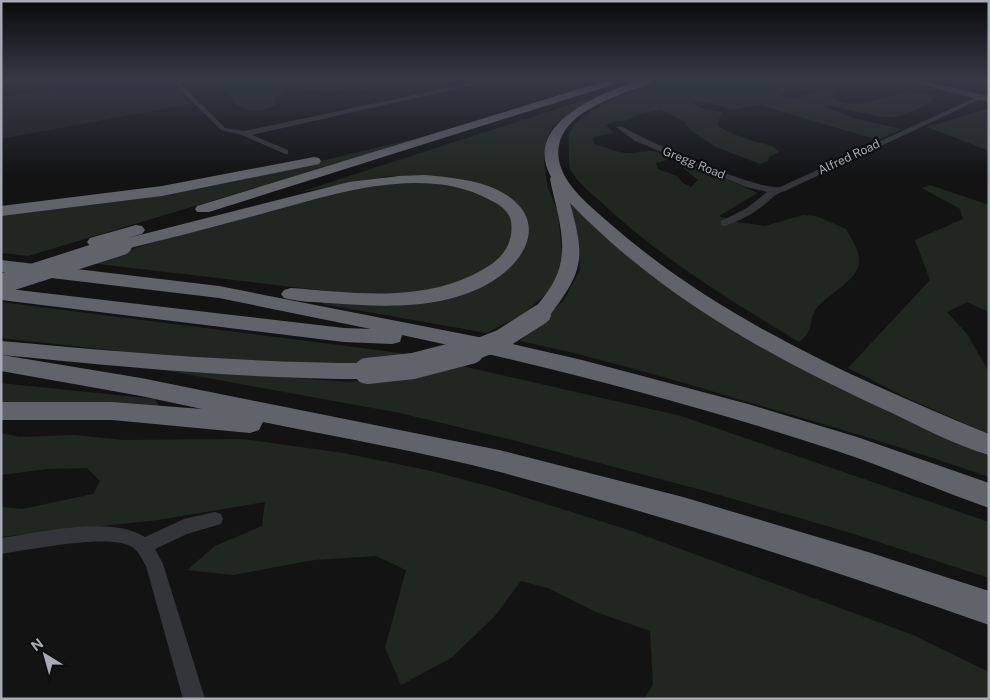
<svg xmlns="http://www.w3.org/2000/svg" width="990" height="700" font-family="'Public Sans',sans-serif">
	<style>
		.built { fill: #1f1f21 }
		.green { fill: #202720 }
		.lines { fill: none; stroke-linecap: round; stroke-linejoin: round }
		.street { fill: #343539; fill-rule: evenodd }
		.secondary { fill: #424449; fill-rule: evenodd }
		.highway { fill: #61636a; fill-rule: evenodd }
		.highway-bridge-far1 { stroke: #61636a; stroke-width: 20 }
		.highway-bridge { stroke: #61636a; stroke-width: 26 }
		.labels { text-anchor: middle; stroke-width: 4.5; stroke-linejoin: round; paint-order: stroke }
		.far-street-label { font-size: 12px; fill: #a6aab4; stroke: #0e0e0f }
	</style>
	<rect width="100%" height="100%" fill="#131314"/>
	<!-- built -->
	<path class="built" d="M94 79H168L190 104 1 139V97L79 85 80 81Z"/>
	<!-- green -->
	<path class="green" d="M209 79H272L283 89 282 93 275 98V105C265 112 250 112 239 106 234 103 230 95 225 91 220 87 213 84 209 79Z
		M288 79H389L372 82 379 91 355 90 352 93 339 89 302 90 299 83Z
		M681 79H757C768 84 780 87 792 83L782 79H818L824 82 812 88 777 94C783 96 791 99 797 98 810 97 824 84 836 93L830 98C858 111 875 98 903 93 913 92 924 93 935 95L926 106 896 117H882L830 106 825 107 857 119 902 129 878 140 760 105 732 110 714 104 691 102 699 107 722 112 717 125C724 131 744 138 753 141 763 144 772 144 779 152L769 157 768 161 760 164 716 147 691 131 685 122 660 110 639 114 625 121H615L606 125 614 133 593 137 594 144C605 147 619 154 630 153 649 152 651 147 669 159L656 163 658 169 677 176 683 183 691 187 698 180 677 163H690L758 193 719 216 737 222 765 226 803 215 816 216 846 229C851 238 860 251 859 262 859 280 826 295 816 309 807 323 816 328 799 342 730 300 660 258 601 202 591 193 576 181 570 169 569 167 568 138 569 135 574 116 616 96 633 91 649 86 665 83 681 79Z
		M600 95 604 96 552 126 545 146 544 162 548 188 558 212 563 266 552 289 523 314 487 333 322 304 326 301 475 286 528 228 495 193 419 176H391L300 192Z
		M989 108V151L927 127Z
		M409 140H415L28 256 1 253V212L308 164Z
		M397 182C425 181 486 186 506 208 511 214 515 225 518 232L505 258 450 287 394 297 327 291 90 263C190 230 293 198 397 182Z
		M930 185 989 205V312L967 302 947 312 967 334 989 372V434L905 397 848 368 930 280 915 240 963 219 960 209 922 188Z
		M565 198 645 268 989 452V477C915 451 840 429 765 407 684 383 602 358 520 341L564 300 580 270 578 243Z
		M1 302 401 353 415 358 345 365 228 363 1 338Z
		M462 366 681 416 989 522V578L851 533 709 492 516 441 400 413 152 368 349 382 419 375Z
		M1 383 155 399 160 408H1Z
		M1 433 19 437 74 435 123 440 244 439 343 453 427 470 492 487 632 531 913 635 989 672V699H644L653 685 650 631 596 612 548 588 521 581 494 617 451 658 401 685 385 648 406 570 376 556 314 560 233 575 187 570 215 546 262 526 265 502 158 520 1 537V507L22 509 93 494 100 481 87 468 47 469 1 475Z"/>
	<g class="lines">
		<!-- street -->
		<path class="street" d="M170 79H176L225 128 244 131 489 79H500L252 135 288 150V154H285L242 135 221 130Z
			M981 95 983 98 785 191C773 194 770 201 760 208 749 216 737 222 724 226L721 225V221L747 208 767 192 746 187 635 141 616 127 621 126C645 140 757 191 780 187Z
			M215 512 221 514 223 519 221 524 187 534 155 549 163 564 205 699H183L146 566C142 559 139 552 132 547 110 533 29 550 1 554V538C40 533 110 515 145 537L184 519Z"/>
		<!-- secondary -->
		<path class="secondary" d="M1 79H8L1 81Z
			M900 79H915L989 96V102Z"/>
		<!-- highway -->
		<path class="highway" d="M612 79 616 82 615 84 209 212H197L195 209 197 206Z
			M641 79H656C650 85 637 88 629 91 604 101 565 115 559 145 553 177 586 202 607 221 718 319 853 378 989 434V455C955 445 923 428 892 413 775 360 660 297 570 203 586 261 583 271 548 318L541 320 534 318 531 314C539 302 549 292 555 279 571 248 556 210 550 179L551 177C521 122 604 93 641 79Z
			M314 157 319 158 321 161 319 164 162 196 1 216V206L162 186Z
			M425 175C446 177 468 179 488 186 550 209 535 258 486 285 439 310 381 307 329 303 314 302 299 302 284 298L281 294 284 290 291 288C357 293 427 304 487 267 504 257 514 241 511 221 509 211 499 204 490 200 421 162 325 197 254 216 210 228 166 239 122 250L116 249 113 245 115 242 96 247 90 246 87 242 90 238 136 225 142 226 145 230 142 234 124 239 349 182 399 176Z
			M1 260 219 286 499 341 582 360 748 404 857 437 989 483V508C938 490 888 468 837 451 694 404 549 366 402 335L400 342 392 344 344 342 1 300V288L344 328 371 329 219 298 1 272Z
			M1 341C123 352 245 363 367 363L375 365 379 371 375 377 367 379C245 379 124 367 2 355L141 378 499 450 683 497 868 552 989 591V625C828 568 665 516 500 472 422 452 342 438 263 422L259 430 250 433 112 420H1V402H112L202 409 141 396 1 371Z"/>
		<!-- highway-bridge-far1 -->
		<path class="highway-bridge-far1" d="M1 284 122 245
			M467 353 502 339 541 314"/>
		<!-- highway-bridge -->
		<path class="highway-bridge" d="M367 371 413 366 471 351"/>
	</g>
	<!-- sky -->
	<linearGradient id="sky" x2="0" y2="1"><stop stop-color="#0a0a0b"/><stop offset="0.45" stop-color="#333945"/><stop offset="1" stop-color="#333945" stop-opacity="0"/></linearGradient>
	<rect width="990" height="177" fill="url(#sky)"/>
	<g class="labels">
		<!-- far-street labels -->
		<g class="far-street-label">
			<text transform="translate(849 157) rotate(-25)" y="4">Alfred Road</text>
			<text transform="translate(694 163) rotate(22)" y="4">Gregg Road</text>
		</g>
	</g>
	<!-- border -->
	<rect width="990" height="700" fill="none" stroke="#a6aab4" stroke-width="5"/>
	<!-- north arrow -->
	<g transform="translate(45 655) rotate(323)" stroke="#0e0e0f" stroke-width="4" paint-order="stroke">
	<path d="M0-4L9 19L0 12L-9 19Z" fill="#a6aab4"/>
	<text y="-8" font-size="14" font-weight="bold" text-anchor="middle" fill="#a6aab4">N</text>
	</g>
</svg>
